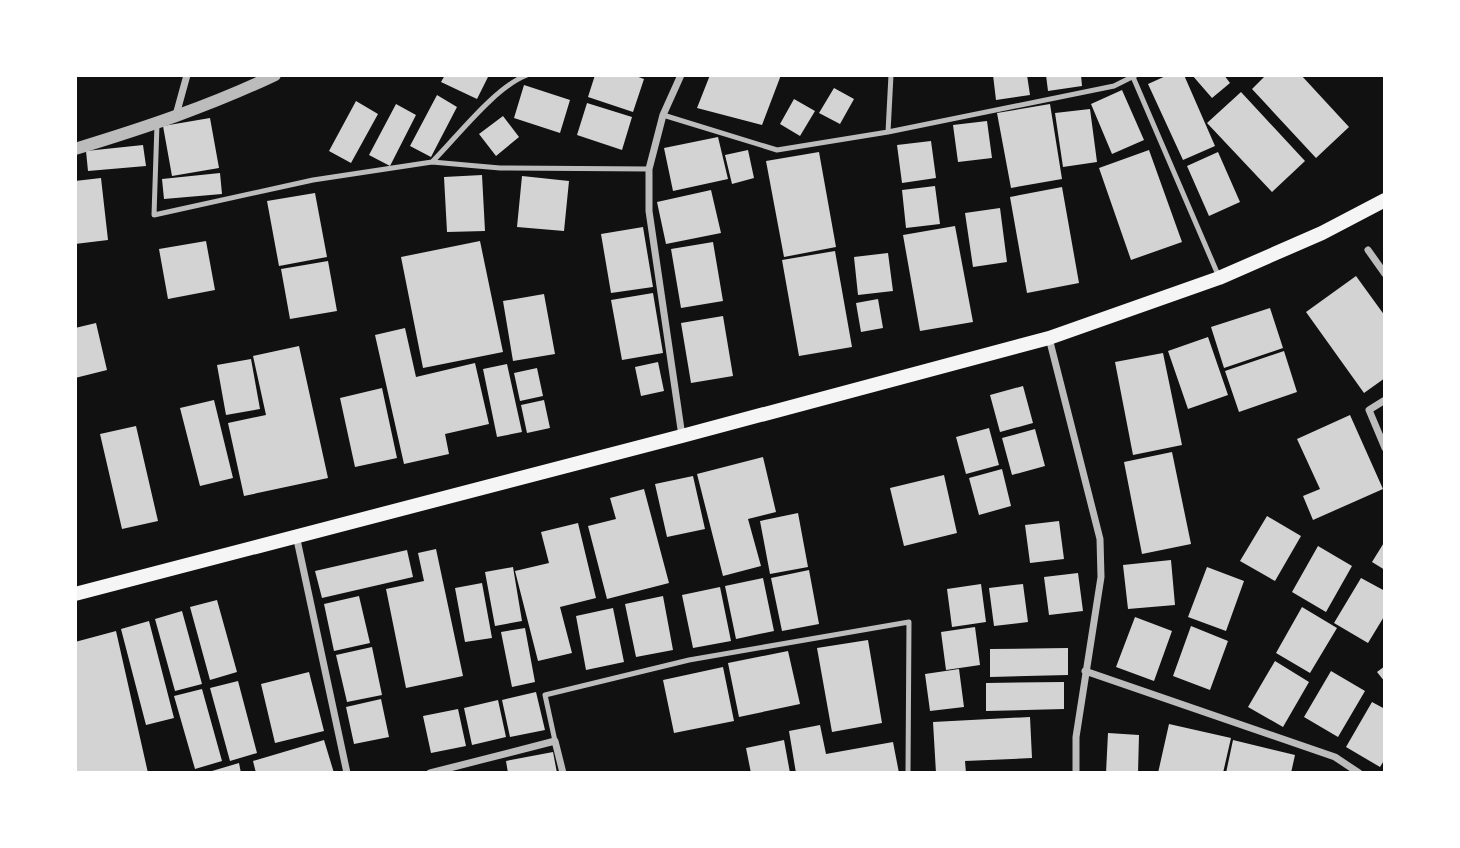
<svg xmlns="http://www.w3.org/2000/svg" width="1460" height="848" font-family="'Noto Sans',sans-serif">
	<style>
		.building { fill: #d3d3d3 }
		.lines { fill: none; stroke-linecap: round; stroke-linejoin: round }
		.service { stroke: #bcbcbc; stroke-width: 5 }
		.minor { stroke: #bcbcbc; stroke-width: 7 }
		.tertiary { stroke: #bcbcbc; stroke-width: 12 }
		.secondary { stroke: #f5f5f5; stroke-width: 14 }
	</style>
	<rect width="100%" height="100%" fill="#111"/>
	<!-- building -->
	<path class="building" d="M445 75H489L477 99 441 82Z
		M595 75H633L644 79 633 112 588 97Z
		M710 75H781L762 125 697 108Z
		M993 75H1027L1030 95 996 100Z
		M1046 75H1081L1082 86 1048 91Z
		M1168 75H1184L1215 146 1183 160 1148 84Z
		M1192 75H1224L1230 83 1212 98Z
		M1266 75H1301L1349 127 1316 158 1252 89Z
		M524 85 570 100 560 133 514 118Z
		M834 88 854 99 840 124 819 113Z
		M1122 90 1144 140 1112 154 1091 104Z
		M1241 92 1305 161 1272 192 1207 123Z
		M437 95 457 107 431 157 410 146Z
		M794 99 815 111 800 136 780 124Z
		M356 101 378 114 351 163 329 151Z
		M587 103 632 117 622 150 577 135Z
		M396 104 416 115 390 166 369 155Z
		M1050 104 1062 179 1011 188 997 113Z
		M1090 109 1097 162 1063 167 1055 113Z
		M503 116 519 137 496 156 479 134Z
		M210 118 219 168 172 176 163 126Z
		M987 121 992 158 958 162 953 125Z
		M718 137 728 179 673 191 664 148Z
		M931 141 936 178 902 183 897 145Z
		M143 145 146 166 88 171 86 151Z
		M748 150 754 178 732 184 725 155Z
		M1149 150 1182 242 1131 260 1099 168Z
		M819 152 836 247 784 257 766 161Z
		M1218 152 1240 202 1209 216 1187 166Z
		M220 173 222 194 164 199 162 179Z
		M482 175 485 231 447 232 444 177Z
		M522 176 569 181 564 231 517 227Z
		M101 178 108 240 75 244V181Z
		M935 186 940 224 906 228 902 190Z
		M1062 187 1079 283 1027 293 1010 197Z
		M711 190 721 233 666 244 657 202Z
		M315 193 327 257 279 266 267 201Z
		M1000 208 1007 262 973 267 965 213Z
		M955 226 973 322 920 331 903 235Z
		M643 227 653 287 611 293 601 234Z
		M206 241 215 290 168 299 159 249Z
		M480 241 503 352 423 368 401 257Z
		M713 242 723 301 681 308 671 249Z
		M835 251 852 347 799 356 782 260Z
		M888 253 893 291 858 295 854 257Z
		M328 261 337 311 290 319 281 269Z
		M1356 276 1385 316V378L1364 393 1306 312Z
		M653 293 663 353 622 360 611 300Z
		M544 294 555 354 513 361 503 301Z
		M878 299 883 328 861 332 856 303Z
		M1270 308 1283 348 1224 368 1211 327Z
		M723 316 733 376 691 383 681 323Z
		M96 323 107 370 75 378V328Z
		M405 328 416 377 475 363 489 424 445 434 449 454 404 464 375 335Z
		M1208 337 1228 395 1188 409 1168 351Z
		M299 346 328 478 244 496 228 423 266 415 253 356Z
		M1284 351 1297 392 1239 412 1225 371Z
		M1163 353 1182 445 1133 455 1115 362Z
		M251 359 260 409 226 415 217 365Z
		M658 362 664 391 641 396 635 367Z
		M507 364 522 432 497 437 483 369Z
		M537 368 543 396 520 401 514 373Z
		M1023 386 1033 423 1000 432 990 395Z
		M382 388 397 458 355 467 340 398Z
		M214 400 233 478 200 486 180 408Z
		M544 400 550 428 527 433 521 405Z
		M1350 415 1383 489 1313 520 1303 496 1320 489 1297 439Z
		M136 426 158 521 122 529 100 434Z
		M989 428 999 465 966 474 956 437Z
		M1035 429 1045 466 1012 475 1002 438Z
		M1172 452 1191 544 1142 554 1124 462Z
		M763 457 776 512 748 519 761 566 723 576 697 474Z
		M1002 469 1011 506 979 515 969 478Z
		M944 475 957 533 904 546 890 488Z
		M693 476 705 529 667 537 655 484Z
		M644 489 669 583 607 599 588 526 616 519 610 498Z
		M798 513 808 567 770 574 760 521Z
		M1267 516 1301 536 1275 581 1240 561Z
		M1059 521 1064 559 1030 563 1025 525Z
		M578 523 596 598 560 607 572 653 538 661 515 571 549 563 541 532Z
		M1385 541V570L1372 562Z
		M1318 546 1352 566 1326 612 1292 592Z
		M436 549 463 676 406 688 386 589 424 581 418 553Z
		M407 550 413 577 322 598 315 571Z
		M1171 560 1175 605 1128 609 1123 565Z
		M513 567 522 621 495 626 485 572Z
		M1207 567 1244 581 1226 631 1188 617Z
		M809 570 819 624 782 631 771 578Z
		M1078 573 1083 611 1049 615 1044 577Z
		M763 578 774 631 736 639 725 586Z
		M1361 578 1385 591V615L1368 643 1334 623Z
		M482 583 492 638 465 642 455 588Z
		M981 584 986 622 952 627 947 589Z
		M1023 584 1028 622 994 626 989 588Z
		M720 587 731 641 693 648 682 595Z
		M359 596 370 643 334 651 324 604Z
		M663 596 673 650 636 657 625 604Z
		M217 600 237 672 210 680 190 607Z
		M1302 607 1337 628 1310 673 1276 653Z
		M613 608 624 662 586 670 576 616Z
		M182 611 202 684 175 691 155 619Z
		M1135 617 1172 631 1154 681 1116 667Z
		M149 621 174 718 146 725 121 629Z
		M1191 626 1228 641 1210 690 1173 676Z
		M975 627 980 665 946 670 941 632Z
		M525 628 535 682 512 687 501 632Z
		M116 631 148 773H75V642Z
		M868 640 882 723 832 732 817 648Z
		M372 647 382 695 347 702 336 655Z
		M1068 648V675L990 677V649Z
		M788 651 800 704 739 717 728 663Z
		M1275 661 1309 682 1283 727 1248 707Z
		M1385 666V682L1377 672Z
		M723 667 734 721 674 733 663 680Z
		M959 669 964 707 930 711 925 674Z
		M1331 671 1365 691 1338 737 1304 717Z
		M309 672 324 731 275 743 261 684Z
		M238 681 257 753 230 761 210 688Z
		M1064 682V709L986 711V683Z
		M202 689 222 761 195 769 174 696Z
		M536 692 545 730 510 737 502 700Z
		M381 699 389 737 354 744 346 707Z
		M498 700 506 737 472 745 464 708Z
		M1372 702 1385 709V759L1380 767 1346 747Z
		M458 709 466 746 431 753 423 716Z
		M1030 717 1032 758 965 761 966 773H936L933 722Z
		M1169 724 1231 738 1223 773H1158Z
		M820 725 826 754 893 742 899 773H796L789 731Z
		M1108 733 1139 735 1138 773H1106Z
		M324 740 334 773H256L253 761Z
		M784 740 790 773H751L746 748Z
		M1233 740 1295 755 1291 773H1226Z
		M553 752 557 773H508L506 761Z
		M239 763 241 773H212V771Z"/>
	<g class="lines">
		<!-- service -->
		<path class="service" d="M1133 77 1219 277
			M663 115 777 150 888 132 1114 86 1136 75
			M157 124 154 215 313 180 432 162 500 168 649 169
			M888 132 891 75
			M432 162C457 137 495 87 527 75
			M555 741 545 695 689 660 909 622 908 773"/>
		<!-- minor -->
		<path class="minor" d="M681 75 663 115 649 169V211L682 436
			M176 115 187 75
			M1368 250 1385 274
			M1049 338 1100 539 1101 577 1076 737V773
			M1385 400 1369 410 1385 448
			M296 535 347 773
			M1085 671 1335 757 1359 773
			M430 773 555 741 563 773"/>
		<!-- tertiary -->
		<path class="tertiary" d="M75 149C144 128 210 106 275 75"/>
		<!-- secondary -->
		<path class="secondary" d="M75 594 682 436 1049 338 1219 278 1322 233 1385 200"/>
	</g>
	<!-- border -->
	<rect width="1460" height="848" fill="none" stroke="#ffffff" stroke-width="154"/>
</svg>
